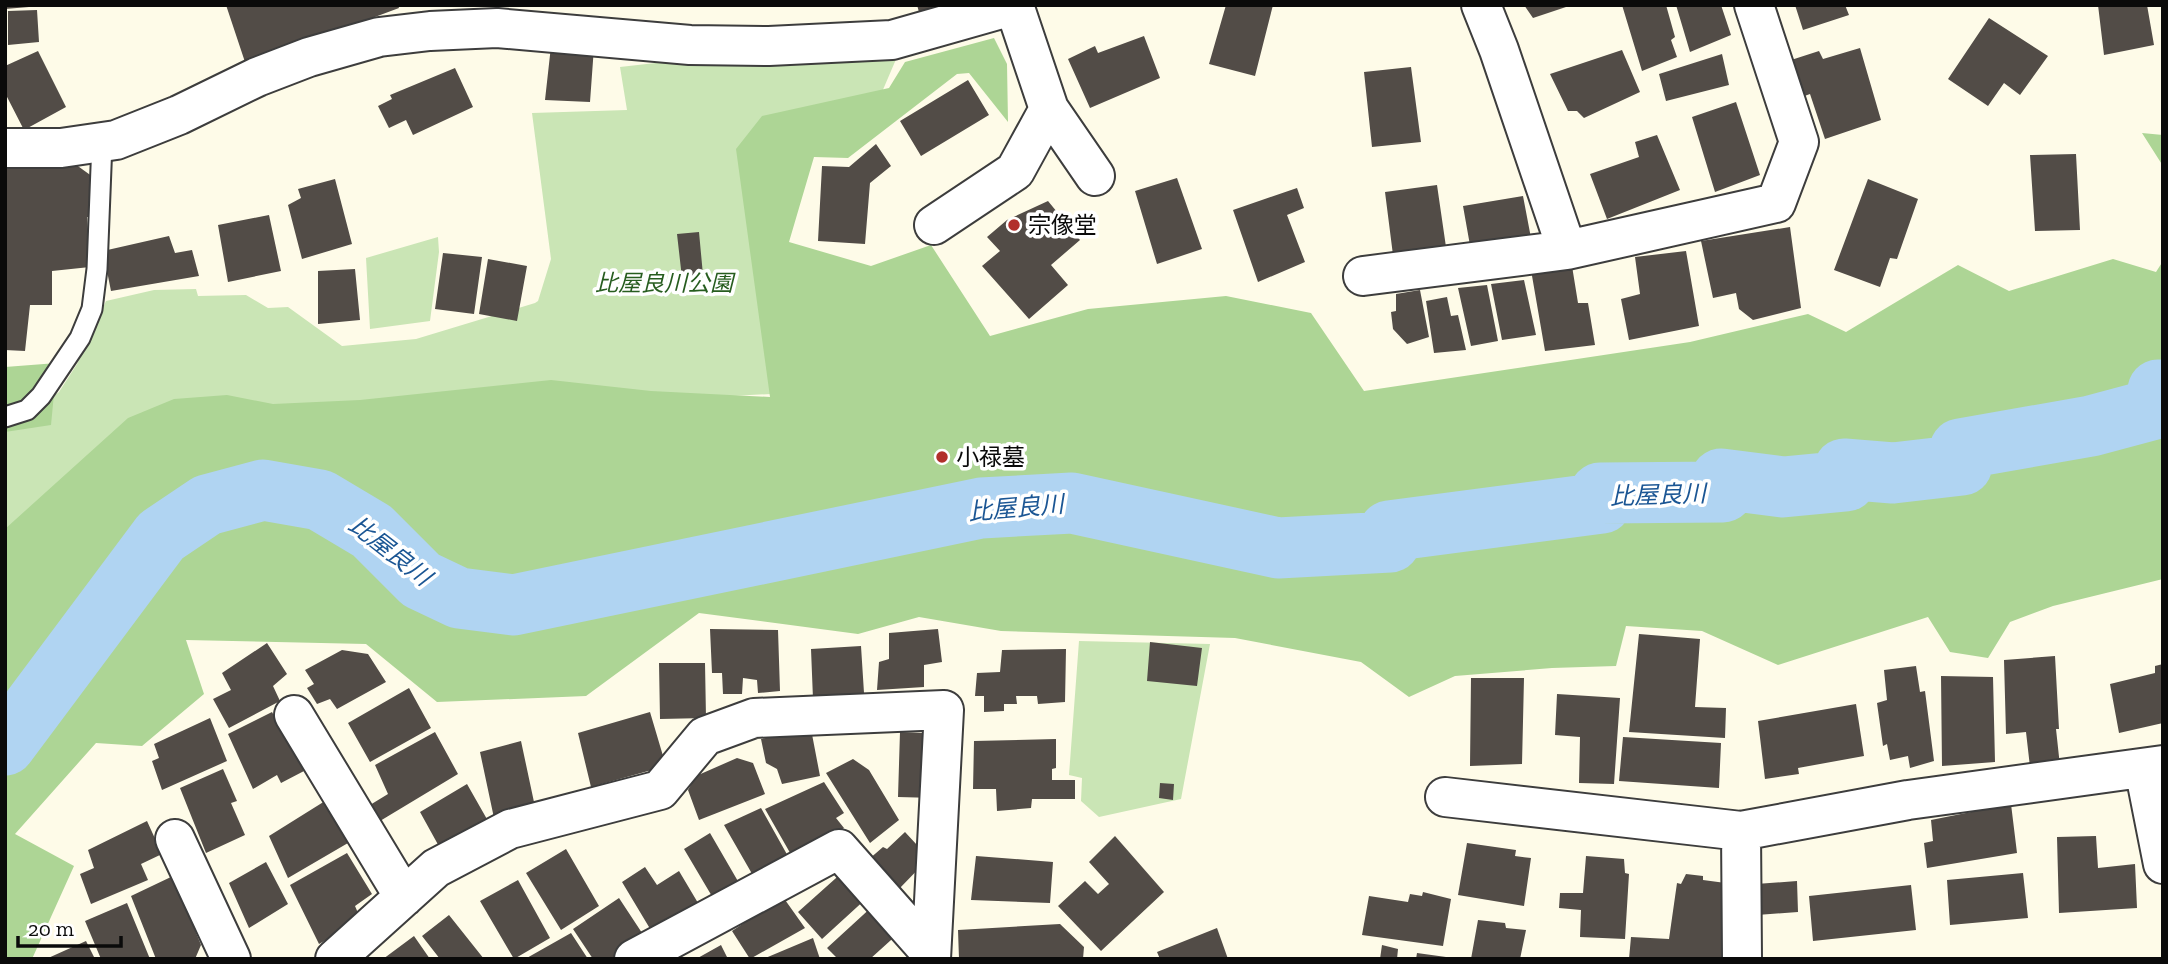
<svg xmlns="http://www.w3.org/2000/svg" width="2168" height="964" font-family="'Zilla Slab','Noto Sans JP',serif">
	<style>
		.green { fill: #cae5b5 }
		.forest { fill: #add595 }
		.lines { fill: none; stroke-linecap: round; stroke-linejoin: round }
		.river { stroke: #b0d4f2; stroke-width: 61 }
		.building { fill: #524c47 }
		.service-casing { stroke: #3d3d3d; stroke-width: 23 }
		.minor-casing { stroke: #3d3d3d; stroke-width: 42 }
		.service { stroke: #fff; stroke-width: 19 }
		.minor { stroke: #fff; stroke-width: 38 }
		.poi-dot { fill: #b12f2b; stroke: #fff; stroke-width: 2.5 }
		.labels { text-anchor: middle; stroke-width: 7; stroke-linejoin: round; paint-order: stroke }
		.poi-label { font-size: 23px; fill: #0a0a0a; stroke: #fff; text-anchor: start }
		.park-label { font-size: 23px; font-style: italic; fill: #275d1f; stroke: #fff }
		.water-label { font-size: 24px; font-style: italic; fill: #1b5694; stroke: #fff }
	</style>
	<rect width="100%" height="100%" fill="#fefbe8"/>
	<!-- green -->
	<path class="green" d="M897 57 879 99 770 132 781 319 886 388 558 405 5 571V433L59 392 77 364 106 301 154 290 196 289 198 296 246 295 268 308 288 307 342 346 416 339 535 303 538 301 551 259 532 113 627 110 620 67 682 60Z
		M438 237 439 252 430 321 370 329 366 258Z
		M1079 641 1210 644 1181 799 1099 817 1081 801 1082 778 1069 775Z"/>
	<!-- forest -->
	<path class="forest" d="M994 38 1007 64 1008 122 969 73 957 74 848 158 814 157 789 242 871 266 931 245 990 336 1088 309 1226 296 1311 313 1364 391 1690 342 1808 314 1846 332 1958 265 2009 291 2113 259 2156 272 2163 261V579L2053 606 2010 622 1988 658 1950 652 1928 617 1778 665 1702 631 1626 626 1616 666 1552 668 1455 676 1409 697 1361 662 1235 638 1001 631 919 617 858 634 699 613 586 696 437 702 366 644 186 640 204 694 142 746 96 743 15 834 74 866 32 959H5V529L128 418 174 399 227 395 273 404 360 400 551 380 651 391 770 397 736 149 762 116 889 88 905 62Z
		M2142 133 2163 135V166Z
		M57 363 51 425 5 432V367Z"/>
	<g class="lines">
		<!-- river -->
		<path class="river" d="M5 745 161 536 207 505 263 490 320 500 372 531 421 580 459 598 514 605 981 508 1072 503 1278 548 1390 542 1389 531 1602 503 1600 493 1723 492 1721 479 1783 487 1846 481 1844 469 1893 473 1962 465 1960 449 2091 426 2162 407 2158 390H2163"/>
	</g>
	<!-- building -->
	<path class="building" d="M5 5H29V7L5 9Z
		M226 5H398L399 8 246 65Z
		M917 5H949L950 7 919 12Z
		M1226 5H1273L1255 76 1209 64Z
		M1524 5H1569V6L1533 18Z
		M1622 5H1666L1675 37 1671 40 1677 57 1642 71Z
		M1676 5H1721L1731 35 1690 52Z
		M1795 5H1845L1849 15 1803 30Z
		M2098 5H2147L2154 45 2104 55Z
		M37 10 39 42 8 45V11Z
		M1989 18 2048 56 2020 95 2004 83 1988 106 1948 79Z
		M1144 36 1160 78 1090 108 1068 59 1095 46 1098 53Z
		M551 46 594 47 590 102 545 100Z
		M1860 48 1881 120 1825 139 1810 94 1799 98 1788 61 1819 51 1823 59Z
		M1622 50 1640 92 1584 118 1577 111H1568L1550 74Z
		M38 51 66 107 24 130 5 93V66Z
		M1722 54 1729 85 1666 101 1659 74Z
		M1411 67 1421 142 1372 147 1364 72Z
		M455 68 473 107 413 135 406 120 389 128 378 106 392 99 390 95Z
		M968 80 989 115 921 156 900 121Z
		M1736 102 1760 175 1715 192 1692 117Z
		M1657 135 1680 190 1607 219 1590 174 1639 157 1635 142Z
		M876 144 891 166 870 183 865 244 818 241 822 166 849 167Z
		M2076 154 2080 230 2035 231 2030 155Z
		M75 164 93 177 94 217H87L90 267 52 271V305H30L25 351 5 350V166Z
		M1177 178 1202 249 1157 264 1135 191Z
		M335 179 352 244 302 259 288 205 301 198 298 189Z
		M1868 179 1918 199 1897 259 1890 258 1880 287 1834 270Z
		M1437 185 1446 247 1394 263 1385 192Z
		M1297 188 1304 208 1287 215 1305 262 1258 282 1233 210Z
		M1523 196 1531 238 1471 251 1463 206Z
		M1048 201 1080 240 1051 265 1068 285 1029 319 982 266 1000 251 987 237 1007 220Z
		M269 215 281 271 228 282 218 225Z
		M1790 227 1801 308 1753 320 1739 309 1736 293 1713 298 1701 241Z
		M699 232 703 275 682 278 677 234Z
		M169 236 175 253 192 250 199 276 111 291 103 251Z
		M1686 251 1699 326 1629 340 1621 299 1640 294 1635 257Z
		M443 253 482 257 474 314 435 309Z
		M488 259 527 266 517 321 479 314Z
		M1572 266 1578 303H1588L1595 345 1545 351 1531 270Z
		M355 269 360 320 318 324V271Z
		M1524 280 1536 335 1502 340 1491 284Z
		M1487 285 1498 341 1471 346 1458 288Z
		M1420 290 1429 337 1407 344 1393 329 1391 312 1396 311V294Z
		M1447 297 1451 316 1458 315 1466 350 1434 353 1426 301Z
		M710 629 778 630 780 691 758 693 757 680 743 678 742 694H723L722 673H712Z
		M938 629 942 662 924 665V687L877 690 879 662 889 659V633Z
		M1639 634 1700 639 1695 707 1726 708 1725 738 1629 732Z
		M1150 642 1202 648 1197 686 1147 681Z
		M267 643 287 674 273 686 280 701 229 728 213 699 231 690 222 673Z
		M861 646 864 693 813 699 811 649Z
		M1066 649 1065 702 1038 704 1037 696H1016L1017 704H1004V711L984 712V696H975L977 673 1000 672 1002 650Z
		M342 650 368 654 386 682 337 709 330 699 317 704 307 688 314 684 305 670Z
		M2055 656 2059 729H2056L2060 766 2030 767 2026 732 2006 734 2004 660Z
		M659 663H705L706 718 660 719Z
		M2163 664V723L2119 733 2110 684 2155 673V666Z
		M1916 666 1920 692 1925 691 1934 761 1910 768 1908 756 1890 760 1887 744 1883 746 1877 703 1887 700 1884 670Z
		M1941 676 1993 677 1995 762 1942 766Z
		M1471 678H1524L1522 764 1470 766Z
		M409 688 431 728 370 762 348 723Z
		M1557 694 1620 698 1614 784 1579 783 1580 737 1555 735Z
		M1856 704 1864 756 1798 768 1799 774 1765 779 1758 721Z
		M272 712 304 771 281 783 277 775 253 789 228 734Z
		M650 712 666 766 591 787 578 733Z
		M210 718 227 761 162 790 152 761 159 758 154 744Z
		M811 729 820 776 782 784 777 769 766 763 761 739Z
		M435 732 458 774 380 821 370 805 388 794 375 765Z
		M900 732 926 733 935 798 898 797Z
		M1623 737 1721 743 1719 788 1619 781Z
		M1056 739V768L1052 769V780H1075V799H1032L1031 808 997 811 996 789H973L974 741Z
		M521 741 534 802 520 815 494 818 480 752Z
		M737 758 753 763 765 794 699 820 688 790 696 776Z
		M853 759 869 770 899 820 870 843 826 773Z
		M223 769 237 801 231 803 245 835 206 853 180 788Z
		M824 782 844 813 836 818 844 828 793 858 765 809Z
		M1160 783 1174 784 1173 800 1159 798Z
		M467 784 492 828 441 850 420 812Z
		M325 801 348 843 288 878 269 836Z
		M2011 804 2017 853 1927 868 1924 843 1933 841 1931 820Z
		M761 808 789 858 755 879 724 825Z
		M147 821 162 854 141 864 148 880 91 904 80 874 94 868 88 850Z
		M905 832 929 858 898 890 868 860 883 847 887 849Z
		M710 833 739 883 713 898 684 849Z
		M1115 836 1164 892 1101 951 1058 906 1085 881 1098 894 1109 884 1089 862Z
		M2096 836 2098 868 2135 864 2137 908 2059 913 2057 837Z
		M1467 843 1516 850 1515 856 1531 858 1524 906 1458 895Z
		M566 849 599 906 561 930 526 873Z
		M347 853 372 894 355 906 361 920 319 944 290 885Z
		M976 856 1053 862 1050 903 971 900Z
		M1586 856 1624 859 1625 873 1629 874 1625 939 1580 937 1581 910 1559 908 1560 893H1583Z
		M266 862 288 904 249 928 229 883Z
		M645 867 657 885 679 871 701 908 655 937 622 882Z
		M845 870 868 897 822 939 798 912Z
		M2023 873 2028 918 1950 925 1947 880Z
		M1686 874 1703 876V880L1733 884 1730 959H1629L1631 937 1669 939 1677 883 1681 884Z
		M173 876 201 945 195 959H156L131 896Z
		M518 880 550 938 514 959 480 901Z
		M1797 881 1798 912 1757 915 1756 884Z
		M1911 885 1916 930 1813 941 1809 896Z
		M1423 892 1451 899 1443 946 1362 935 1369 896 1408 902 1410 894 1422 896Z
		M783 897 805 928 750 959 732 931Z
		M619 898 646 939 613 959H593L573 929Z
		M127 903 150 959H101L85 921Z
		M875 904 901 931 870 959H838L827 948Z
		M449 915 484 959H440L422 936Z
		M1478 920 1505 923 1506 928 1526 930 1520 959H1471Z
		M1060 924 1084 947 1083 959H959L958 930Z
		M1217 928 1228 959H1160L1157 952Z
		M571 933 588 959H525Z
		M414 936 430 959H383Z
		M813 938 820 959H763Z
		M86 941 95 959H46Z
		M721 945 728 959H696Z
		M1382 945 1398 949 1397 959H1380Z
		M1417 953 1446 957V959H1416Z"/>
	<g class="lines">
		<defs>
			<path id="service" d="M5 417 27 410 41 396 80 338 92 309 97 269 102 142"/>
			<path id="minor" d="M1014 5 1049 109 1095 176
				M1481 5 1499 50 1567 250 1776 203 1799 142 1754 5
				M5 148H61L116 140 179 115 257 77 309 57 379 37 430 31 497 28 690 45 769 46 892 40 1015 5
				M934 225 1015 171 1049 109
				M1363 276 1567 250
				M294 715 404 897
				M2144 768 2163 864
				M1445 797 1741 831
				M175 839 231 959
				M335 959 436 868 510 829 660 790 705 736 754 718 944 710 931 959
				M634 959 839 849 931 953
				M1742 959 1741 831 1908 800 2163 765"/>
		</defs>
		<!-- service casing -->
		<use href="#service" class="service-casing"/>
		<!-- minor casing -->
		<use href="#minor" class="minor-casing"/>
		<!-- service -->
		<use href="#service" class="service"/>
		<!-- minor -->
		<use href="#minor" class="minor"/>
	</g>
	<!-- markers -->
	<g class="poi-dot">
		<circle cx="1014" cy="225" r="7"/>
		<circle cx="942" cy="457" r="7"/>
	</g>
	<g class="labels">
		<!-- poi labels -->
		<g class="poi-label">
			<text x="1028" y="233">宗像堂</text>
			<text x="956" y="465">小禄墓</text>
		</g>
		<!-- park labels -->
		<g class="park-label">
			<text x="664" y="291">比屋良川公園</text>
		</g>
		<!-- water labels -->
		<g class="water-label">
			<text transform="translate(1658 495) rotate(-2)" y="8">比屋良川</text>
			<text transform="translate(1016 508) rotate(-5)" y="8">比屋良川</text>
			<text transform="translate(390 551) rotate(38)" y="8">比屋良川</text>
		</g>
	</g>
	<!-- border -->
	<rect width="2168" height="964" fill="none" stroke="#0a0a0a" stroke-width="14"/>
	<!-- scale -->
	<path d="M18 936v10h103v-10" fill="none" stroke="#0a0a0a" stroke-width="3.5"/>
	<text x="28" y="936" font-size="21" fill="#0a0a0a" stroke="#ffffff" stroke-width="5" paint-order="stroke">20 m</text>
</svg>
